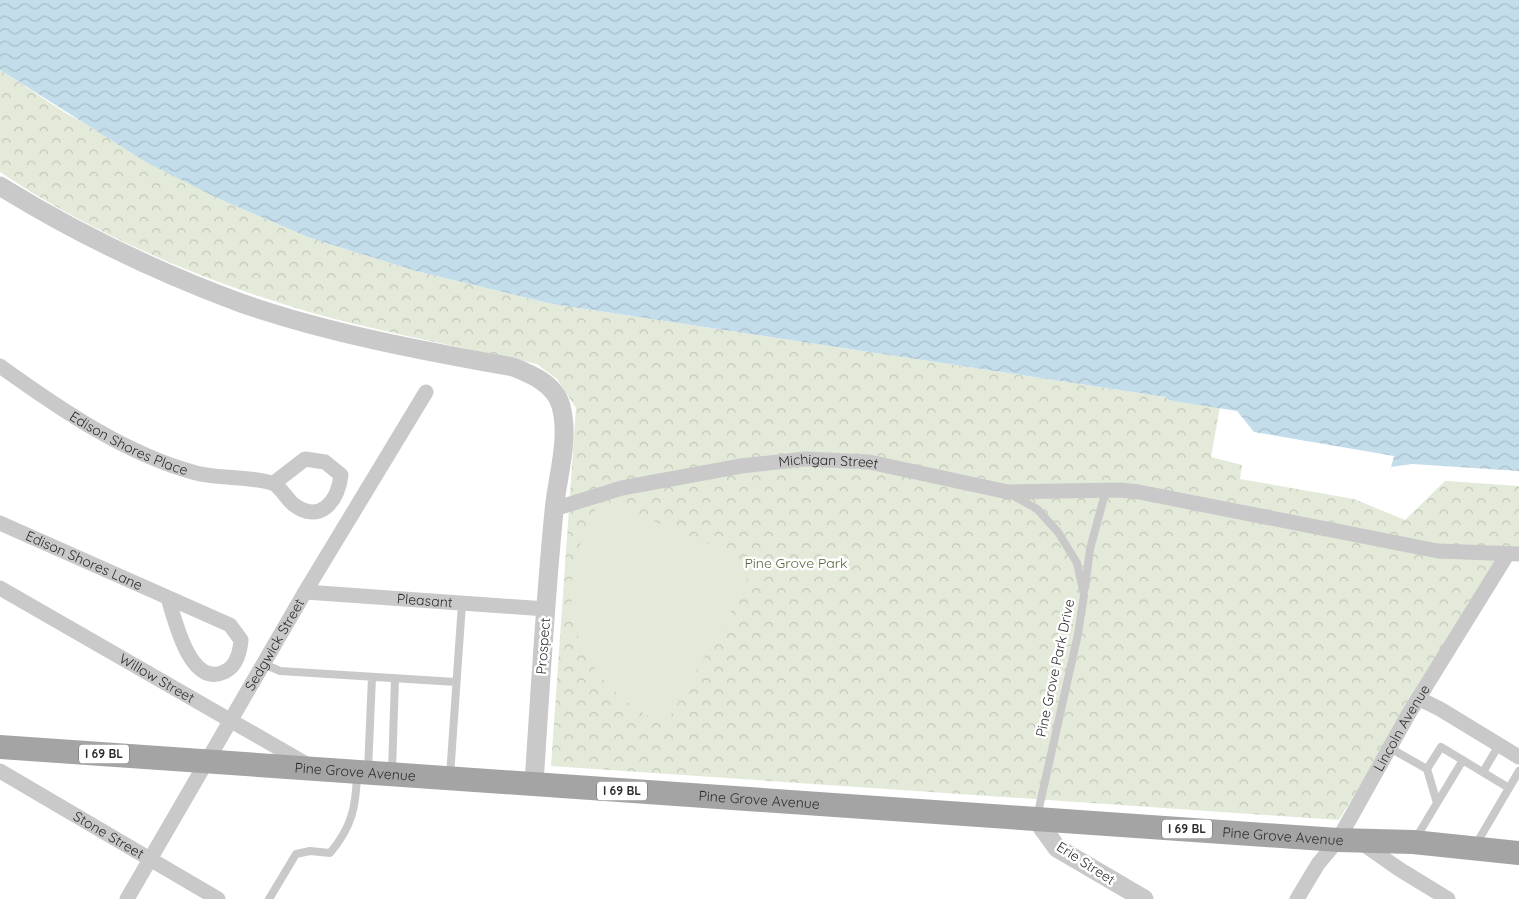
<svg xmlns="http://www.w3.org/2000/svg" width="1519" height="899" font-family="Quicksand,sans-serif">
	<style>
		.park { fill: url(#park-crowns) }
		.pitch { fill: #e3ead9 }
		.water { fill: url(#water-waves) }
		.pier { fill: #fff }
		.lines { fill: none; stroke-linecap: round; stroke-linejoin: round }
		.service { stroke: #c9c9c9; stroke-width: 8 }
		.minor { stroke: #c9c9c9; stroke-width: 15 }
		.tertiary { stroke: #c9c9c9; stroke-width: 19 }
		.primary { stroke: #a4a4a4; stroke-width: 24 }
		.labels { text-anchor: middle; stroke-width: 5; stroke-linejoin: round; paint-order: stroke }
		.shield { fill: #fff; stroke: #6b6b6b; stroke-width: 1 }
		.shield-label { font-size: 12px; font-weight: bold; fill: #2c2c2c }
		.street-label { font-size: 14px; fill: #2c2c2c; stroke: #fff }
		.park-label { font-size: 14px; fill: #506839; stroke: #fff }
	</style>
	<defs>
		<pattern id="park-crowns" width="20" height="18" patternUnits="userSpaceOnUse" patternTransform="scale(1.25)"><rect width="20" height="18" fill="#e3ead9"/><path d="M2 6a3 3 0 1 1 6 0M12 15a3 3 0 1 1 6 0" fill="none" stroke="#c3c9ba"/></pattern>
		<pattern id="water-waves" width="16" height="10" patternUnits="userSpaceOnUse" patternTransform="scale(1.25)"><rect width="16" height="10" fill="#c4ddeb"/><path d="M0 5q4-4 8 0t8 0" fill="none" stroke="#a9beca"/></pattern>
	</defs>
	<rect width="100%" height="100%" fill="#fff"/>
	<!-- park -->
	<path class="park" d="M0 70 64 112 217 198 310 238 416 271 552 304 1167 397 1168 400 1220 407 1211 457 1242 465 1240 479 1354 499 1405 520 1447 479 1519 483V547H1506L1339 820 551 766 576 408 557 379 537 364C462 347 384 333 309 312 203 281 92 234 0 172Z"/>
	<!-- pitch -->
	<path class="pitch" d="M612 504 737 556 748 582 665 725C599 694 558 636 575 562 579 543 588 525 596 508Z"/>
	<!-- water -->
	<path class="water" d="M0 0H1519V483L1390 471 1394 456 1254 432 1237 411 1168 400 1166 397 552 304 416 271 310 238 217 198 146 162 0 70Z"/>
	<!-- pier -->
	<path class="pier" d="M1412 464 1519 471V486L1447 481 1390 471 1391 467Z"/>
	<g class="lines">
		<!-- service -->
		<path class="service" d="M1012 495 1037 509 1058 532 1077 563 1084 595 1078 634 1037 817
			M1085 588 1090 549 1106 490
			M264 664 280 671 456 682
			M1388 747 1427 769 1437 803 1416 838
			M1427 769 1441 747 1509 788
			M368 770 372 677
			M392 772 395 679
			M1483 772 1499 745
			M450 776 462 604
			M1437 803 1463 760
			M1475 846 1519 771
			M269 899 296 854 310 851 330 853C352 827 356 807 357 774"/>
		<!-- minor -->
		<g class="minor">
			<path id="s1" d="M0 366C60 409 125 454 196 473 221 479 248 476 272 483 280 486 287 499 293 504 320 525 338 501 341 475L325 462 305 459 274 483"/>
			<path id="s2" d="M554 509 622 488 741 466 805 459 869 462 1008 492 1121 490 1139 492 1438 551 1519 554"/>
			<path id="s3" d="M0 523 230 625 241 640C240 652 236 667 224 672 190 688 175 620 168 598"/>
			<path id="s4" d="M0 588 308 765"/>
			<path id="s5" d="M305 592 546 609"/>
			<path d="M1418 698 1440 709 1519 757"/>
			<path id="s6" d="M0 771 218 899"/>
			<path d="M1359 841 1399 869 1448 899"/>
			<path id="s7" d="M127 899 305 592 426 392"/>
			<path id="s8" d="M1297 899 1318 864 1338 840 1408 715 1507 555"/>
		</g>
		<!-- tertiary -->
		<path class="tertiary" d="M0 186C76 233 157 272 241 303 327 333 423 351 513 367 531 374 555 384 561 406 570 440 557 477 554 511 545 602 540 693 534 783
			M1036 819 1057 848 1144 899"/>
		<!-- primary -->
		<path class="primary" id="s9" d="M0 747 1338 840 1413 842 1519 853"/>
	</g>
	<g class="labels">
		<!-- shield labels -->
		<g class="shield">
			<rect x="79" y="744.5" width="50" height="19" rx="4"/>
			<rect x="597" y="781.5" width="50" height="19" rx="4"/>
			<rect x="1162" y="819.5" width="50" height="19" rx="4"/>
		</g>
		<g class="shield-label">
			<text x="104" y="758">I 69 BL</text>
			<text x="622" y="795">I 69 BL</text>
			<text x="1187" y="833">I 69 BL</text>
		</g>
		<!-- street labels -->
		<g class="street-label">
			<text dy="5" stroke="none"><textPath href="#s1" startOffset="151">Edison Shores Place</textPath></text>
			<text dy="5" stroke="none"><textPath href="#s2" startOffset="280">Michigan Street</textPath></text>
			<text dy="5" stroke="none"><textPath href="#s3" startOffset="92">Edison Shores Lane</textPath></text>
			<text dy="5" stroke="none"><textPath href="#s5" startOffset="120">Pleasant</textPath></text>
			<text dy="5" stroke="none"><textPath href="#s7" startOffset="294">Sedgwick Street</textPath></text>
			<text transform="translate(543 646) rotate(-86)" y="5">Prospect</text>
			<text transform="translate(1055 668) rotate(-78)" y="5">Pine Grove Park Drive</text>
			<text dy="5" stroke="none"><textPath href="#s4" startOffset="181">Willow Street</textPath></text>
			<text dy="5" stroke="none"><textPath href="#s8" startOffset="201">Lincoln Avenue</textPath></text>
			<text dy="5" stroke="none"><textPath href="#s9" startOffset="356">Pine Grove Avenue</textPath></text>
			<text dy="5" stroke="none"><textPath href="#s9" startOffset="761">Pine Grove Avenue</textPath></text>
			<text dy="5" stroke="none"><textPath href="#s6" startOffset="126">Stone Street</textPath></text>
			<text dy="5" stroke="none"><textPath href="#s9" startOffset="1286">Pine Grove Avenue</textPath></text>
			<text transform="translate(1086 863) rotate(33)" y="5">Erie Street</text>
		</g>
		<!-- park labels -->
		<g class="park-label">
			<text x="796" y="568">Pine Grove Park</text>
		</g>
	</g>
</svg>
